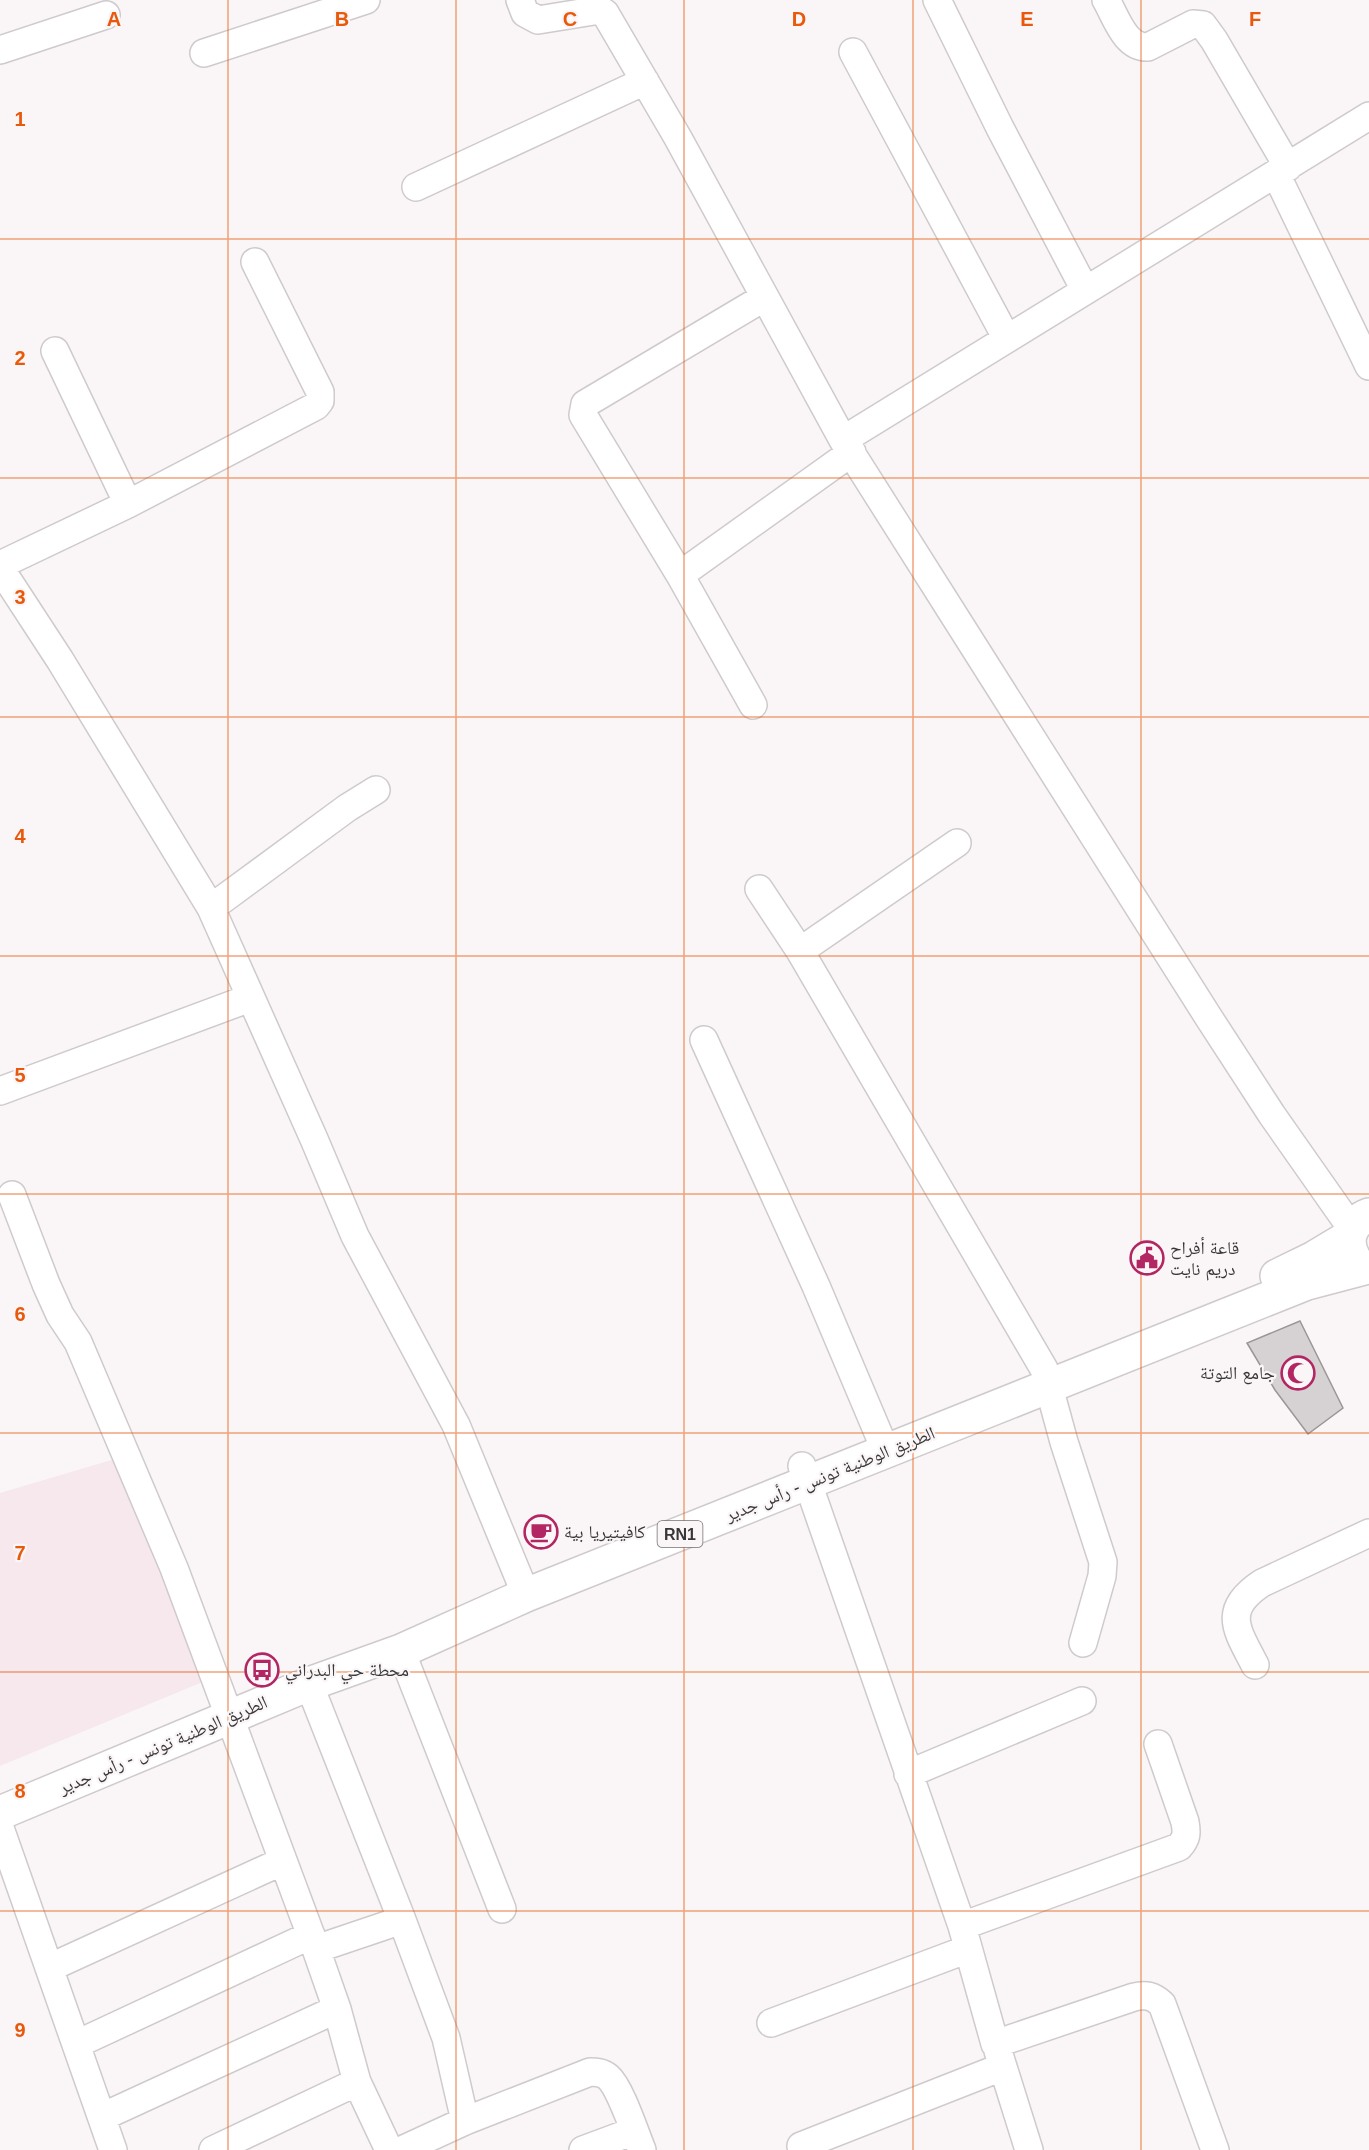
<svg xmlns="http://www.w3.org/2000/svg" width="1369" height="2150" font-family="Arial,'Noto Naskh Arabic',sans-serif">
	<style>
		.built { fill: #f6e8ec }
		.building { fill: #d6d2d3; stroke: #9a9697; stroke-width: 1.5 }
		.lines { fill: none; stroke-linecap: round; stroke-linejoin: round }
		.minor-casing { stroke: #cfcacb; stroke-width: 30 }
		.highway-casing { stroke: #cfcacb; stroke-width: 36 }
		.minor { stroke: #fff; stroke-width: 27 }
		.highway { stroke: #fff; stroke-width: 33 }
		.grid { fill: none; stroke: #e8590c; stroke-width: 1.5; stroke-opacity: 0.55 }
		.labels { text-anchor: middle; stroke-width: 4.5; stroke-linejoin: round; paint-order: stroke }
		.shield { fill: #faf6f7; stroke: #737071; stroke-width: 1.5 }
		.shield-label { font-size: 16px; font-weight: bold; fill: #393738 }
		.poi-label { font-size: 18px; fill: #393738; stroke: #faf6f7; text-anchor: start }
		.street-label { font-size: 18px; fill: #393738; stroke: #faf6f7 }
		.grid-label { font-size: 20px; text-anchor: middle; font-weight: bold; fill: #e8590c; stroke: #faf6f7; stroke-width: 4.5; stroke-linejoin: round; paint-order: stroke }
	</style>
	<rect width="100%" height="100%" fill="#faf6f7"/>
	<!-- built -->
	<path class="built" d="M115 1459 205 1681 0 1766V1493Z"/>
	<!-- building -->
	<path class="building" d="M1300 1321 1343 1408 1308 1434 1275 1390 1247 1343Z"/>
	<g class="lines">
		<defs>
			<path id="minor" d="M520 0 525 13 538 20 600 10 605 13 678 138 843 440 1209 1018 1272 1115 1352 1229
				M937 0 1000 128 1085 290
				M1106 0C1116 17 1125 48 1148 47L1193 24 1203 25 1214 40 1288 167
				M0 50 106 15
				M853 52 1007 339
				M204 53 366 0
				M1276 174 1369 366
				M416 187 645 81
				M765 297 585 404 583 415 680 575 852 452
				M55 351 128 504
				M843 440 1369 116
				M0 565 128 504 316 406 320 401V392L255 262
				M0 568 60 660 211 908 314 1139 355 1236 456 1425 526 1595
				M680 575 753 705
				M759 889 800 951 1044 1369 1064 1442 1103 1562 1102 1576 1083 1643
				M211 908 347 808 376 790
				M800 951 957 843
				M704 1040 816 1286 879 1435
				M0 1091 250 998
				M12 1195 46 1284 60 1315 78 1342 174 1568 316 1949 337 2009 357 2082 389 2150
				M802 1466 962 1926 995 2044 1134 1997C1146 1994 1153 1996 1162 2004L1215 2150
				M401 1651 502 1909
				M1255 1665C1237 1630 1221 1610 1262 1583L1369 1533
				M309 1684 402 1920 446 2038 465 2121
				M908 1774 1082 1701
				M0 1828 113 2150
				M962 1926 1179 1847C1187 1838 1187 1833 1185 1822L1158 1744
				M316 1949 402 1920
				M49 1968 283 1861
				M771 2023 968 1949
				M77 2044 311 1935
				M998 2051 1029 2150
				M102 2117 337 2009
				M801 2146 1002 2067
				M213 2150 357 2082
				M402 2150 465 2121 590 2072C596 2072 602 2072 608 2077 620 2087 635 2133 642 2150
				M583 2150 634 2131"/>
			<path id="highway" d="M1354 1258C1344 1241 1350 1222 1369 1215
				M1277 1276 1314 1258 1349 1237
				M0 1813 309 1684 401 1651 526 1595 1307 1283 1364 1268"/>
		</defs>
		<!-- minor casing -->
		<use href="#minor" class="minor-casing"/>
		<!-- highway casing -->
		<use href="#highway" class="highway-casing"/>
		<!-- minor -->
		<use href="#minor" class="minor"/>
		<!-- highway -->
		<use href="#highway" class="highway"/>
	</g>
	<!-- grid -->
	<path class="grid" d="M228 0V2150M456 0V2150M684 0V2150M913 0V2150M1141 0V2150M0 239H1369M0 478H1369M0 717H1369M0 956H1369M0 1194H1369M0 1433H1369M0 1672H1369M0 1911H1369"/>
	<!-- icons -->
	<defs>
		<symbol id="civic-ring" viewBox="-11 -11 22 22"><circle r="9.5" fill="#faf6f7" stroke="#b22763" stroke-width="1.5"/><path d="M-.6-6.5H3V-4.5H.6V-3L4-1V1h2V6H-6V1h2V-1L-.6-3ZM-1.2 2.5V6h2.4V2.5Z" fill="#b22763"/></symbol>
		<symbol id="mosque-ring" viewBox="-11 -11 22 22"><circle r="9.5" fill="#faf6f7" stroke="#b22763" stroke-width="1.5"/><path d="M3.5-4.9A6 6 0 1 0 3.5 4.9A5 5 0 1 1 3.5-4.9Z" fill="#b22763"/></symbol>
		<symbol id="cafe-ring" viewBox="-11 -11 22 22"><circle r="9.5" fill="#faf6f7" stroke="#b22763" stroke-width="1.5"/><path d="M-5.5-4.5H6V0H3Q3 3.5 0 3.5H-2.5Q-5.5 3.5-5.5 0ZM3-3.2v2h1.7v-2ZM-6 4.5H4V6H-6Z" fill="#b22763"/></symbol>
		<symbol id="bus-ring" viewBox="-11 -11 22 22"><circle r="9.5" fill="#faf6f7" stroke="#b22763" stroke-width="1.5"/><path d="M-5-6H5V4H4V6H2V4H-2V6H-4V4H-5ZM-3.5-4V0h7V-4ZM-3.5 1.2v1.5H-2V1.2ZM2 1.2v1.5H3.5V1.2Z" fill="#b22763"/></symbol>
	</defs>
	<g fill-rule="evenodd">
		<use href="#civic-ring" x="1128" y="1239" width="38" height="38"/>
		<use href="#mosque-ring" x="1279" y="1354" width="38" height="38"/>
		<use href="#cafe-ring" x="522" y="1513" width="38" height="38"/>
		<use href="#bus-ring" x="243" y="1651" width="38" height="38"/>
	</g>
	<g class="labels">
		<!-- shield labels -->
		<rect class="shield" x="657.5" y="1521" width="45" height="26" rx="4.5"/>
		<g class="shield-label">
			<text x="680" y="1540">RN1</text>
		</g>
		<!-- poi labels -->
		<g class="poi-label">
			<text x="1170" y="1254">قاعة أفراح<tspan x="1170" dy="21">دريم نايت</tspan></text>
			<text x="1275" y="1379" text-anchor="end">جامع التوتة</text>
			<text x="564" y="1538">كافيتيريا بية</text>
			<text x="285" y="1676">محطة حي البدراني</text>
		</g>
		<!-- street labels -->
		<g class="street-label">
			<text transform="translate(830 1474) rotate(-22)" y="6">الطريق الوطنية تونس - رأس جدير</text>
			<text transform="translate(163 1745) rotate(-23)" y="6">الطريق الوطنية تونس - رأس جدير</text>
		</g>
	</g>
	<g class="grid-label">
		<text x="114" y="26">A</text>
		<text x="342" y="26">B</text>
		<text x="570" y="26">C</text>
		<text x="799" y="26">D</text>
		<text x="1027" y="26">E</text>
		<text x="1255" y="26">F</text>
		<text x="20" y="126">1</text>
		<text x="20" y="365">2</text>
		<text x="20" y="604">3</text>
		<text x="20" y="843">4</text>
		<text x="20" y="1082">5</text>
		<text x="20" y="1321">6</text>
		<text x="20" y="1560">7</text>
		<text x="20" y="1798">8</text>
		<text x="20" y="2037">9</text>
	</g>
</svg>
